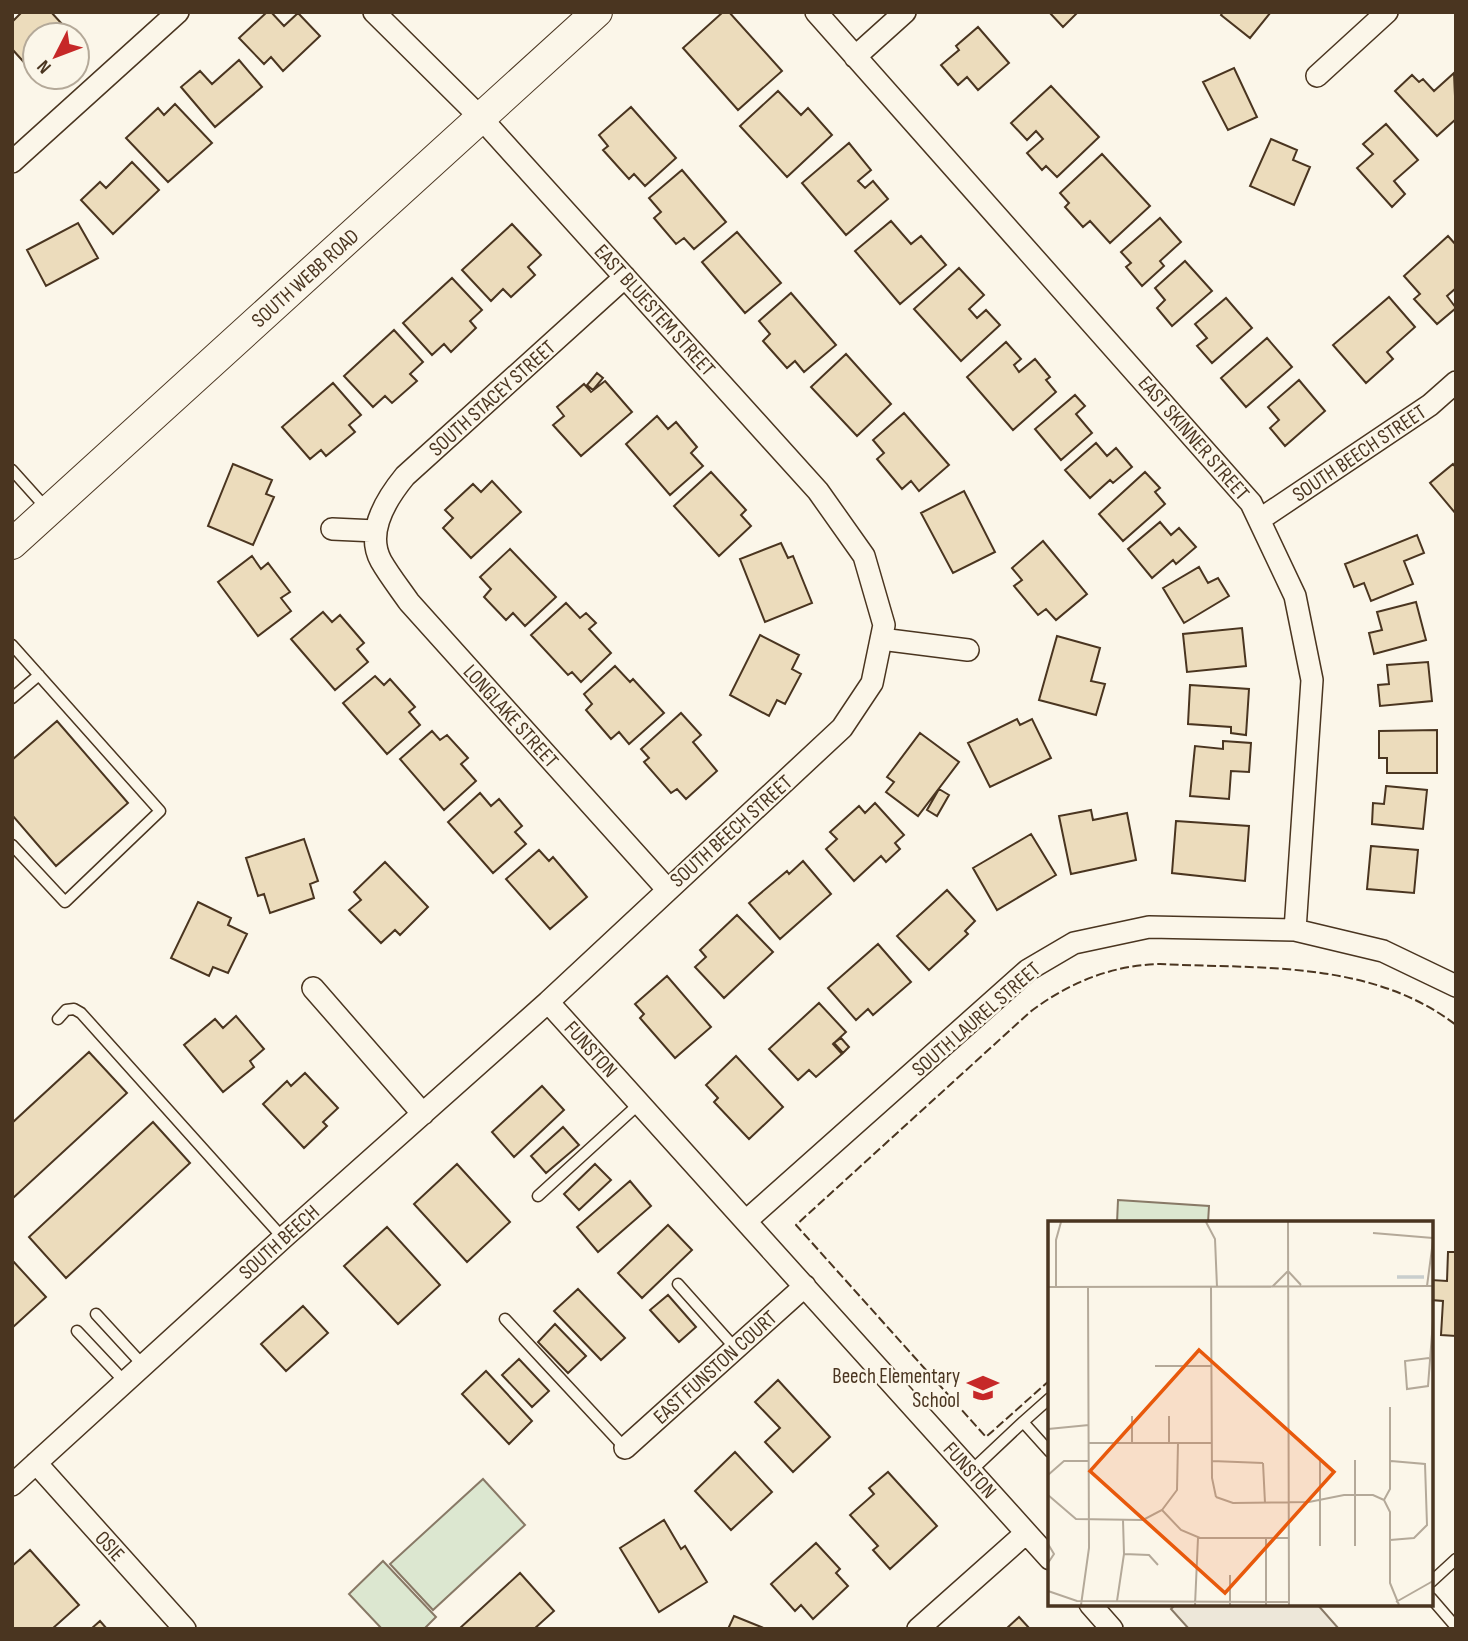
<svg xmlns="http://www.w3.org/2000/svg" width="1468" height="1641" font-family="'Sofia Sans Condensed',sans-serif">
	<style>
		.green { fill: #dce7d0; stroke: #887966; stroke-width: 2 }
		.parking { fill: #ede7d9; stroke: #887966; stroke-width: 2 }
		.building { fill: #ecdcbc; stroke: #4a3520; stroke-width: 2 }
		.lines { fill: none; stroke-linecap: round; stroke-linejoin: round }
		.lane-casing { stroke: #4a3520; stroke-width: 13 }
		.street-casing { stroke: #4a3520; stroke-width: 24 }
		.secondary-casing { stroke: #4a3520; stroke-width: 32 }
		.lane { stroke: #fbf6e9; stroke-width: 10 }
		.street { stroke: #fbf6e9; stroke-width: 21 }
		.secondary { stroke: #fbf6e9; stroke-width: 30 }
		.fence { stroke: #4a3520; stroke-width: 2; stroke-dasharray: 9 3.5; stroke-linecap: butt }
		.labels { text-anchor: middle; stroke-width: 5; stroke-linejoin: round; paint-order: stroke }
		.street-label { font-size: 21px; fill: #4a3520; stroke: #fbf6e9 }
		.poi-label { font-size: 21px; fill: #4a3520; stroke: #fbf6e9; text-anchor: end }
		.inset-river { fill: none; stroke: #c9cecd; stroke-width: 3.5 }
		.inset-road { fill: none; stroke: #b4a999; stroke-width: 2 }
		.view { fill: #e8590c; fill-opacity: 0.15; stroke: #e8590c; stroke-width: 3.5 }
		.inset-edge { fill: none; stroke: #4a3520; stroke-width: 3.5 }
	</style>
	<rect width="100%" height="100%" fill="#fbf6e9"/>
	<!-- green -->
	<path class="green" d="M1118 1200 1209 1206 1208 1223H1117Z
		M483 1479 525 1525 433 1610 390 1564Z
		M383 1561 436 1617 424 1629H382L349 1594Z"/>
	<!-- parking -->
	<path class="parking" d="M1176 1604H1317L1339 1629H1189L1171 1609Z"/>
	<!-- building -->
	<path class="building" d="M22 12H51L62 24 51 35H35V66L31 70 12 49V22Z
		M267 12H271L284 26 298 13 320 36 283 71 271 57 264 64 239 38Z
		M723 12H729L782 71 738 110 683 48Z
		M1049 12H1078L1063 27Z
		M1223 12H1271L1250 38 1221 15Z
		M978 27 1009 63 978 90 967 77 958 85 941 65 959 50 956 46Z
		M239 60 262 87 215 127 181 87 200 71 212 84Z
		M1234 68 1257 117 1228 130 1203 82Z
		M1454 73 1456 119 1437 136 1395 91 1412 75 1419 82 1423 79 1434 91Z
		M1051 86 1099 137 1057 177 1046 166 1042 170 1027 153 1043 139 1036 131 1027 140 1011 123Z
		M778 91 801 115 808 108 832 135 787 177 740 126Z
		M175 104 212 143 168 182 126 138 158 108 164 115Z
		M631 107 676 158 645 186 634 174 629 179 603 150 608 146 599 135Z
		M1386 124 1418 160 1394 181 1405 194 1392 207 1357 168 1373 154 1363 144Z
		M1271 139 1297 150 1293 160 1310 167 1294 205 1250 186Z
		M849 143 871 170 858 181 865 188 873 181 888 199 846 235 802 183Z
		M1102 154 1150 206 1110 243 1090 221 1083 227 1065 207 1069 203 1060 193Z
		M132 162 159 190 113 234 81 200 100 182 106 188Z
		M682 170 726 222 694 249 684 238 676 244 654 218 661 212 649 198Z
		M1160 218 1181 242 1160 261 1164 266 1142 286 1126 267 1131 263 1121 252Z
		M891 221 911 244 921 236 946 265 900 304 855 251Z
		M78 223 98 258 46 286 27 250Z
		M512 224 541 255 528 267 535 275 511 297 503 289 491 301 462 270Z
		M737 232 781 283 745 313 702 262Z
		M1448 236 1456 245V288L1447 296 1456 308 1437 324 1414 299 1420 294 1404 276Z
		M1185 261 1212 291 1172 326 1157 308 1165 300 1155 288Z
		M959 268 984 295 969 309 977 318 986 310 1000 325 961 361 914 309Z
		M452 278 482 310 470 321 476 328 451 352 444 344 432 355 403 323Z
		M791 293 836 345 804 372 795 361 787 368 763 341 770 334 759 321Z
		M1389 297 1415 327 1387 352 1393 359 1366 383 1333 345Z
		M1226 298 1252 328 1212 363 1197 346 1207 338 1195 324Z
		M394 330 423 362 410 374 417 381 392 403 385 396 373 407 344 376Z
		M1267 338 1292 367 1246 407 1221 378Z
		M1006 342 1021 359 1014 365 1019 372 1035 359 1050 377 1046 380 1056 392 1013 430 967 377Z
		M846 354 891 404 857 436 811 387Z
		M597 373 603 378 593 390 587 385Z
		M1299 380 1325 411 1285 446 1270 428 1279 420 1268 407Z
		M605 381 632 412 581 456 553 425 564 416 557 407 584 384 591 392Z
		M333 383 361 415 349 425 355 432 326 456 321 450 310 459 282 427Z
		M1075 395 1085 406 1076 414 1092 433 1061 460 1035 429Z
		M904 413 949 465 919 491 911 481 902 489 877 459 884 453 873 440Z
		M657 416 668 429 676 422 697 447 691 453 703 466 670 495 626 444Z
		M1096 443 1107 456 1116 448 1132 467 1113 483 1110 480 1090 498 1065 470Z
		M233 464 272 480 266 494 274 497 253 545 208 526Z
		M1453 464 1456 468V514L1430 483Z
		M711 472 746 510 741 515 751 526 719 556 674 506Z
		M1145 472 1160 488 1155 492 1165 504 1123 541 1099 514Z
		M492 481 521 512 471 558 443 528 453 518 445 510 473 484 481 492Z
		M964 491 995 552 953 573 921 513Z
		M1160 522 1171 535 1179 528 1196 547 1176 564 1173 560 1152 578 1128 549Z
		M1417 535 1424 553 1404 561 1413 584 1371 601 1364 583 1354 587 1345 564Z
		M1043 541 1087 594 1056 620 1046 609 1038 615 1014 586 1022 580 1012 568Z
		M781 543 788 558 793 556 812 603 765 622 740 559Z
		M510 549 556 597 525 626 513 613 506 620 484 597 491 589 480 577Z
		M252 556 261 569 268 563 290 592 281 598 291 611 258 636 218 582Z
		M1199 567 1208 583 1218 578 1229 596 1184 623 1163 588Z
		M1416 602 1426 640 1374 654 1369 633 1382 630 1377 612Z
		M566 603 580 618 586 613 596 623 589 629 611 653 581 682 572 672 568 675 531 635Z
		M323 612 332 622 340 615 364 643 357 649 368 662 335 690 291 639Z
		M1242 628 1246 666 1187 672 1183 634Z
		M760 635 799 655 792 669 801 674 785 704 777 700 769 716 730 695Z
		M1057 636 1100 648 1091 681 1105 684 1096 715 1039 700Z
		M1428 662 1432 701 1380 706 1378 685 1389 684 1387 665Z
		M615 666 630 682 633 679 664 713 629 744 619 732 611 739 586 710 592 704 584 694Z
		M375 676 384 685 390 679 415 707 409 712 420 725 387 754 343 703Z
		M1190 685 1249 689 1246 735 1231 733V727L1188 724Z
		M681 713 701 735 693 742 717 771 686 799 677 789 671 793 644 762 649 758 641 749Z
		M1017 719 1020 725 1032 719 1051 758 990 787 968 743Z
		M57 721 128 803 56 866 12 815V760Z
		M1437 730V773H1387V758H1379V731Z
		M432 731 440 740 447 735 468 758 461 764 476 781 444 810 400 759Z
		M920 733 959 762 918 816 886 792 894 782 887 777Z
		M1223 741 1251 743 1249 772 1231 771 1229 799 1190 796 1195 746 1223 749Z
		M1386 786 1427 790 1423 829 1372 824 1373 803 1384 804Z
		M939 789 949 795 937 816 927 810Z
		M480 793 491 806 499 799 522 826 515 832 526 844 493 873 448 822Z
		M875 803 904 835 895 843 900 849 886 862 881 856 854 881 826 849 837 839 830 832 859 806 865 813Z
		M1091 810 1093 820 1127 813 1136 860 1071 874 1059 816Z
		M1176 821 1249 826 1245 881 1172 873Z
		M1031 834 1056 875 997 910 973 868Z
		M304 839 318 881 310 884 314 898 270 913 264 894 258 896 246 858Z
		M1371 846 1418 850 1414 893 1367 889Z
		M539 850 549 861 553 857 587 897 550 929 506 879Z
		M803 861 831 894 780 939 749 903 787 871 789 874Z
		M385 862 428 907 400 935 395 930 381 943 349 910 361 900 354 892Z
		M947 890 975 921 965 931 968 934 929 970 897 936Z
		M198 902 231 918 228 925 247 934 228 973 213 967 209 976 171 958Z
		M737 915 773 952 724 998 695 967 706 957 700 950Z
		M878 944 911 982 873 1015 868 1009 856 1020 828 988Z
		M667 976 711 1027 675 1058 640 1018 644 1014 635 1004Z
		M819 1003 846 1032 833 1044 842 1054 816 1077 809 1070 798 1080 769 1049Z
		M236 1016 264 1049 250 1061 254 1067 223 1092 184 1045 215 1019 223 1028Z
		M841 1038 849 1047 843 1053 834 1043Z
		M89 1052 127 1093 12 1199V1123Z
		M736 1056 783 1107 749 1139 714 1102 718 1098 706 1085Z
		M305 1073 338 1108 323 1122 327 1126 304 1148 263 1104 287 1081 291 1086Z
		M542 1086 564 1110 514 1157 492 1132Z
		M153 1122 190 1163 66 1278 29 1237Z
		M563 1127 579 1145 546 1173 531 1156Z
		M457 1164 510 1222 467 1262 414 1204Z
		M595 1164 611 1180 579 1210 564 1194Z
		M630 1181 651 1206 598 1252 577 1227Z
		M668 1225 692 1250 642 1298 618 1273Z
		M387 1227 440 1285 398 1324 344 1266Z
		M1448 1252H1456V1336L1441 1335 1443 1301 1431 1300V1280L1447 1281Z
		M12 1260 46 1297 12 1328Z
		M578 1289 625 1338 601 1360 554 1311Z
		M668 1295 696 1327 679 1342 650 1310Z
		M303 1306 328 1333 286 1371 261 1344Z
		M555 1324 586 1356 568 1373 538 1342Z
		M519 1359 549 1391 532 1407 502 1375Z
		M486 1371 532 1421 509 1444 462 1394Z
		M778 1380 830 1437 793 1472 765 1442 780 1428 755 1402Z
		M735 1452 772 1492 731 1530 695 1491Z
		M888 1472 937 1526 890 1569 873 1550 878 1546 850 1515 874 1494 869 1488Z
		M664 1520 681 1549 685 1546 707 1582 659 1612 620 1548Z
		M816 1543 840 1569 836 1573 848 1586 813 1619 801 1605 795 1611 771 1584Z
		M30 1550 79 1605 52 1629H12V1566Z
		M520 1573 554 1611 534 1629H459Z
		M734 1616 766 1629H728Z
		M1019 1617 1030 1629H1006Z
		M100 1621 107 1629H91Z"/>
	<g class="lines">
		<defs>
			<path id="lane" d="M12 470 48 510
				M12 645 160 811 65 902 12 845
				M12 698 39 675
				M58 1019 66 1010 74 1009 81 1013 283 1238
				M538 1196 640 1103
				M678 1284 736 1349
				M96 1314 142 1364
				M505 1319 625 1448
				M77 1331 124 1381
				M1023 1422 1050 1398
				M971 1471 1023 1422 1050 1452
				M1431 1582 1456 1559
				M1431 1598 1456 1627"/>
			<path id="street" d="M816 12 1251 503 1295 596 1312 680 1295 930
				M855 57 905 12
				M1317 76 1387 12
				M12 162 178 12
				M625 277 405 476C387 498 365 532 381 561 389 575 400 589 409 602L667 889
				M1259 520 1430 405 1456 382
				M332 529 376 531
				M881 639 968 650
				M313 988 423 1114
				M548 1002 1050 1559
				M746 1221 1028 970 1074 943 1149 927 1295 930 1383 951 1456 986
				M625 1448 805 1286
				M36 1463 185 1629
				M12 1485 283 1238 548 1002 842 728 872 683 884 625 864 556 818 491 481 118 374 12
				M1090 1604 1112 1629
				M918 1629 1026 1533"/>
			<path id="secondary" d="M12 544 597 12"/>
		</defs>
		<!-- lane casing -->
		<use href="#lane" class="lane-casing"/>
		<!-- street casing -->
		<use href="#street" class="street-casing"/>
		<!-- secondary casing -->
		<use href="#secondary" class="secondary-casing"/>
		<!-- lane -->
		<use href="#lane" class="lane"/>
		<!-- street -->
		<use href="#street" class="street"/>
		<!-- secondary -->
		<use href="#secondary" class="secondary"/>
		<!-- fence -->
		<path class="fence" d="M1050 1380 986 1437 796 1225 1030 1012C1068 983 1112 965 1160 964 1261 969 1371 960 1456 1025"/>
	</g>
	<!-- icons -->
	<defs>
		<symbol id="school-bare" viewBox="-9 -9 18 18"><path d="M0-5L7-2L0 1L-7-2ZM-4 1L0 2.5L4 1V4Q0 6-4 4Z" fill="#c62828" stroke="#fbf6e9" stroke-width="2.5" paint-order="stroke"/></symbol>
	</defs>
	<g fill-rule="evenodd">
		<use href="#school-bare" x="961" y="1366" width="44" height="44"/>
	</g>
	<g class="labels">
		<!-- street labels -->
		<g class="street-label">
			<text transform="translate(305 278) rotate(-42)" y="7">SOUTH WEBB ROAD</text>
			<text transform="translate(655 310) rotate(48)" y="7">EAST BLUESTEM STREET</text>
			<text transform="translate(492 398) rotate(-42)" y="7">SOUTH STACEY STREET</text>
			<text transform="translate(1194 438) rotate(49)" y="7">EAST SKINNER STREET</text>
			<text transform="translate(1359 453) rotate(-34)" y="7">SOUTH BEECH STREET</text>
			<text transform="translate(511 716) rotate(48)" y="7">LONGLAKE STREET</text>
			<text transform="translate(731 831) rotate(-42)" y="7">SOUTH BEECH STREET</text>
			<text transform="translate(976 1019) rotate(-41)" y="7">SOUTH LAUREL STREET</text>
			<text transform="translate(591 1049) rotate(48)" y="7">FUNSTON</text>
			<text transform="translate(279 1242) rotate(-42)" y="7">SOUTH BEECH</text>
			<text transform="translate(715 1367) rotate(-42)" y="7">EAST FUNSTON COURT</text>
			<text transform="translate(970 1470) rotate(48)" y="7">FUNSTON</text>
			<text transform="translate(110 1546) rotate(48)" y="7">OSIE</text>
		</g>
		<!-- poi labels -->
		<g class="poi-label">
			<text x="960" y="1383">Beech Elementary<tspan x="960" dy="24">School</tspan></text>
		</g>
	</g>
	<!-- overview -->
	<g transform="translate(1048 1221)">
		<rect width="385" height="385" fill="#fbf6e9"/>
		<path class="inset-river" d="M349 56H376"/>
		<path class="inset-road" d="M158 1 167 18 169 66M240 1 241 384M325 12 385 17M379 65 385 20M0 66 385 65M8 66V19L13 1M163 66 164 257 168 276M224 66 240 50 253 64M381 137 357 140 359 168 380 165 385 100M107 145H163M0 208 41 204M41 222H163M84 222V195M121 222V195M272 239V325M164 240 215 242M215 242 217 282M0 254 16 240H41M0 274 28 298 95 299 114 289 129 269 130 222M168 276 185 282 261 281 296 274H325L336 279M336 279 342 291V362L351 384M336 279 342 268V186M114 289 133 309 152 317H241M342 319 366 317 379 304 377 243 343 240M0 323 6 333 0 342M307 325V239M76 333 101 334 110 344M182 354V384M0 370 29 380 241 381M69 380 76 333 75 299M348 381 385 360M33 384 41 327 40 66M147 384 150 317M218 384V317"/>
		<path class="view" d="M151 129 286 251 177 372 42 250Z"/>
		<rect width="385" height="385" class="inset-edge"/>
	</g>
	<!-- border -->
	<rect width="1468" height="1641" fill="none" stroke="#4a3520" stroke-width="28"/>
	<!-- north arrow -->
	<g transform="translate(56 56) rotate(228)"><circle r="33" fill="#fbf6e9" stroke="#b4a999" stroke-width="2"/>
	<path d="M0-5L12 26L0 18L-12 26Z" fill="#c62828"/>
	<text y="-10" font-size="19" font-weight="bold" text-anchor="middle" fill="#4a3520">N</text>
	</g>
</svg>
